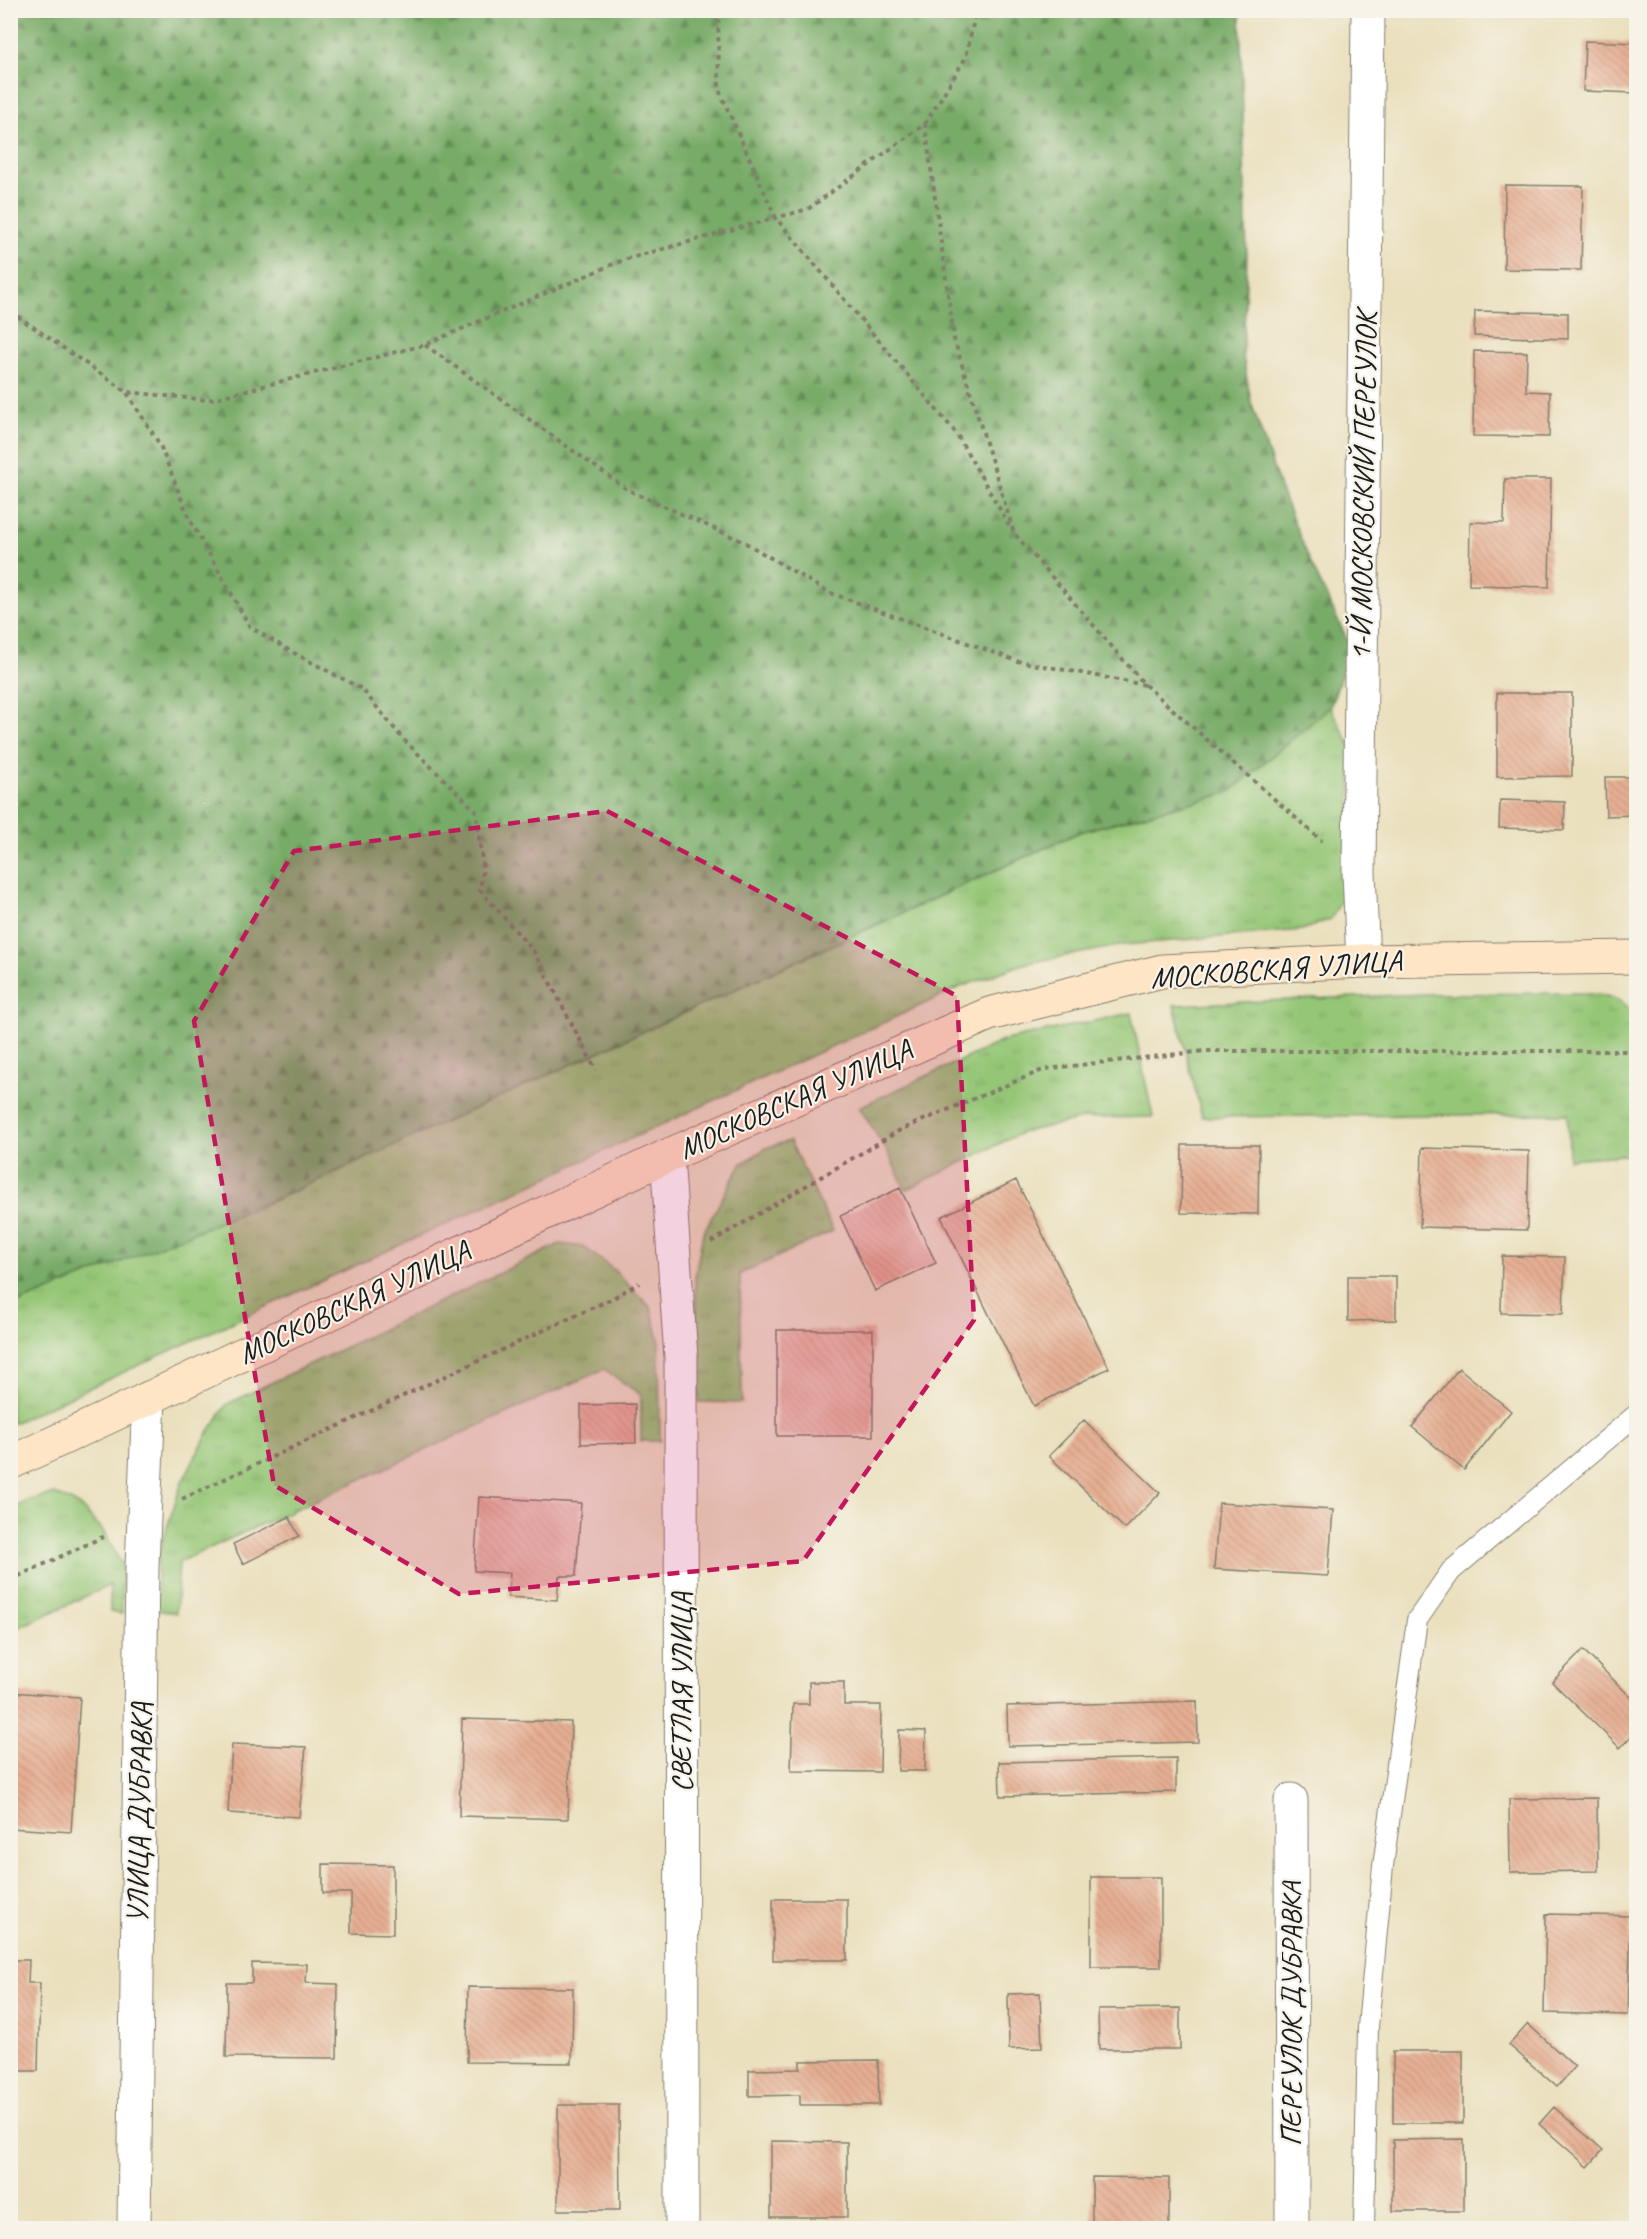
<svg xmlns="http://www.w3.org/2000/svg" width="1647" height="2239" font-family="Caveat,sans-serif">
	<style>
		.grass { fill: url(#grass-tufts); stroke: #587149; stroke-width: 1.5 }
		.forest { fill: url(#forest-firs); stroke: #4a6442; stroke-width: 1.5 }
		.building { fill: url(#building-back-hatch) }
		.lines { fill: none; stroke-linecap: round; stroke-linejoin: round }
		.lane-casing { stroke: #837e6d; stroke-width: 22 }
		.street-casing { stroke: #837e6d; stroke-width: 35 }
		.secondary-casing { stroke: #837e6d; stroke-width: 35 }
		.path { stroke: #837e6d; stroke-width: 4; stroke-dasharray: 4.5 4.5; stroke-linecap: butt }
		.lane { stroke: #fff; stroke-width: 20 }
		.street { stroke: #fff; stroke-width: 33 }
		.secondary { stroke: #fee5c5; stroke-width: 33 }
		.marked { fill: #c2185b; fill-opacity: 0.2; stroke: #c2185b; stroke-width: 4.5; stroke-dasharray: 12 8; stroke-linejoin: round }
		.labels { text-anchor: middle; stroke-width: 4.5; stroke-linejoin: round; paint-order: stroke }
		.street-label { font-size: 30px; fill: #1c1c1c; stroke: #f7f3e8 }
	</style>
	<defs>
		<pattern id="grass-tufts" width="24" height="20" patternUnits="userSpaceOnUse" patternTransform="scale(1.5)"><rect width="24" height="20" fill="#95c676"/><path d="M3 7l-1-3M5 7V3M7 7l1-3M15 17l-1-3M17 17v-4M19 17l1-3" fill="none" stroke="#80aa66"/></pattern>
		<pattern id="forest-firs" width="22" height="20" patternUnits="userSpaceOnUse" patternTransform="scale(1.5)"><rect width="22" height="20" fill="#78ab67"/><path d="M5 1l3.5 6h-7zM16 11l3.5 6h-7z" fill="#628a54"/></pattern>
		<pattern id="building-back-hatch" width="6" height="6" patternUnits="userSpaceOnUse" patternTransform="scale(1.5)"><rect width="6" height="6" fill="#e6af93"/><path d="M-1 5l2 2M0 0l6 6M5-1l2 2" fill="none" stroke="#c5967e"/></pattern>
	</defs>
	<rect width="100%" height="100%" fill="#f7f3e8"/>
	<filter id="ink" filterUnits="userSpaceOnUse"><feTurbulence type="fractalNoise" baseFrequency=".0167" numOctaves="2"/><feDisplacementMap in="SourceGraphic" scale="12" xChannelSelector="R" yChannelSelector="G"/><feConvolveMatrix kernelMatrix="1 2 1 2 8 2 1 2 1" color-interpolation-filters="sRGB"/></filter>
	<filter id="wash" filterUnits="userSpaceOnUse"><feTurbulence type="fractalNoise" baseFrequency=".008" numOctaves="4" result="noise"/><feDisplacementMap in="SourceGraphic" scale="24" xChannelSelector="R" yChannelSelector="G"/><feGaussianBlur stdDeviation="1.35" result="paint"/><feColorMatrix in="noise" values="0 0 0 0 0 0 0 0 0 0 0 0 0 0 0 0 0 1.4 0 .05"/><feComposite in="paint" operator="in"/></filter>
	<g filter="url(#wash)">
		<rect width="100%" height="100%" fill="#eae0be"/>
		<!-- grass -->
		<path class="grass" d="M1330 707 1351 747 1350 885 1331 919 1302 930 1124 945 1023 964 963 986 11 1424V1306L279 1198 1080 832 1228 793Z
			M1579 993C1606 995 1621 994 1636 1019V1154L1569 1159 1568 1114 1202 1117 1174 1005 1425 994Z
			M1131 1013 1153 1117 1087 1118 1023 1132 906 1190 887 1151 859 1107 1005 1040Z
			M790 1141 833 1231 740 1274 742 1403 699 1402 695 1277 703 1233 741 1164 768 1147Z
			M560 1244 584 1247 614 1270 651 1308 659 1339 660 1441H641V1395L604 1369 179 1562 176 1613 156 1610 158 1555 182 1482 209 1431 227 1404Z
			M55 1494 79 1505 103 1531 122 1565V1614L110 1612V1585L11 1631V1509L30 1500Z"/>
		<!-- forest -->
		<path class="forest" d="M11 11H1240L1247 257 1243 356 1251 402 1280 488 1310 561 1351 648 1330 707 1228 793 1079 832 279 1198 11 1306Z"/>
		<g id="blocks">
			<!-- building -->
			<path class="building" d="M1585 41 1636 43V93L1583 91Z
				M1505 185 1583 186 1581 270 1504 269Z
				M1475 311 1568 313V339L1474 336Z
				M1474 351 1527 352 1526 391 1550 392 1549 437 1473 436Z
				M1505 479H1551L1549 587 1469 585 1470 522 1504 523Z
				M1497 693H1572V776L1497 777Z
				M1605 777H1636V815L1606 816Z
				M1500 800 1565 802 1564 830 1499 828Z
				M1182 1145H1259L1258 1214 1181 1213Z
				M1422 1148 1529 1151 1527 1230 1420 1227Z
				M1016 1180 1109 1368 1034 1406 941 1217Z
				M900 1188 936 1263 875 1291 840 1216Z
				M1502 1256 1565 1257 1563 1314 1501 1313Z
				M1348 1276H1396V1320L1348 1321Z
				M777 1330H873V1436H777Z
				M1459 1368 1511 1411 1464 1470 1412 1427Z
				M635 1404 636 1443 581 1444V1405Z
				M1084 1420 1160 1493 1125 1529 1049 1456Z
				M479 1497 581 1503 576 1576H559L557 1600 508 1597 510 1573 474 1571Z
				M1219 1503 1333 1510 1328 1576 1214 1569Z
				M289 1517 299 1536 243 1564 233 1544Z
				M1583 1650 1636 1702V1731L1620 1748 1552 1682Z
				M809 1682H844V1705H881L880 1772 791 1771 793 1704H809Z
				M10 1692 80 1697 71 1832 10 1828Z
				M1197 1701 1198 1742 1008 1746 1007 1706Z
				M462 1719 571 1722 568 1819 459 1816Z
				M899 1730 926 1731 925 1771H898Z
				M232 1744 306 1747 299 1817 228 1813Z
				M1176 1758V1792L1000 1796 999 1762Z
				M1597 1798 1598 1871 1510 1872 1509 1799Z
				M323 1864 393 1865V1934L351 1933V1893H323Z
				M1091 1877H1161V1967H1091Z
				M773 1899H847V1960H773Z
				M1546 1914 1631 1916 1628 2015 1544 2013Z
				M10 1960H29L28 1983H40L38 2071H10Z
				M252 1963 307 1964 306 1983 338 1984 337 2058 226 2057 227 1983H252Z
				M468 1987 573 1988 572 2063 467 2062Z
				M1040 1993 1042 2048 1009 2049 1008 1994Z
				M1180 2008V2049H1099L1098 2009Z
				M1528 2024 1575 2067 1557 2087 1509 2045Z
				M1393 2051H1463V2123H1393Z
				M878 2060 879 2105H800V2095L749 2096V2070L800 2069V2061Z
				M558 2105H619L620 2210H558Z
				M1554 2107 1603 2150 1588 2167 1539 2124Z
				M1464 2139V2211H1393V2140Z
				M771 2141 847 2142V2217H771Z
				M1092 2177 1169 2178V2228H1092Z"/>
		</g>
	</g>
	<g filter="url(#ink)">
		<use href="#blocks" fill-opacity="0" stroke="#837e6d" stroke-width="1.5"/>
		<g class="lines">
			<defs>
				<path id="lane" d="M1364 2228 1368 2027 1383 1866 1417 1620 1451 1571 1636 1415"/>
				<path id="street" d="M1363 961 1359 873 1368 10
					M667 1156 681 1357 682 2228
					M1291 1800 1292 2228
					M134 2228 142 1566 149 1398"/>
				<path id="secondary" d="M10 1463 667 1156 989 1014 1162 971 1363 961 1636 957"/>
			</defs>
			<!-- lane casing -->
			<use href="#lane" class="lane-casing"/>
			<!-- street casing -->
			<use href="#street" class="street-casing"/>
			<!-- secondary casing -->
			<use href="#secondary" class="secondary-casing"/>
			<!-- path -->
			<path class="path" d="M718 10 719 90 776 218 956 433 1010 527
				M925 124 966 57 976 10
				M10 311 127 392 208 400 424 345 623 260 808 209 925 124 954 339 1014 533 1145 685 1322 841
				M425 345 628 490 744 542 828 592 1017 661 1145 685
				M127 393 160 445 189 518 250 627 292 652 362 689 403 739 476 811 483 869 480 890 534 952 596 1070
				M711 1242 902 1129 1045 1069 1205 1051H1636
				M182 1499 611 1299 639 1283
				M10 1580 105 1536"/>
			<!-- lane -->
			<use href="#lane" class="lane"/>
			<!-- street -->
			<use href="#street" class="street"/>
			<!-- secondary -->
			<use href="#secondary" class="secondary"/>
		</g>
	</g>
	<!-- marked area -->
	<path class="marked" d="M607 811 957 996 974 1320 803 1561 459 1594 274 1485 194 1021 294 851Z"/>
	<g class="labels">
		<!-- street labels -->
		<g class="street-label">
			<text transform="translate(1363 486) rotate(-89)" y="10">1-Й МОСКОВСКИЙ ПЕРЕУЛОК</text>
			<text transform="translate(1276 969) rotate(-4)" y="10">МОСКОВСКАЯ УЛИЦА</text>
			<text transform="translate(795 1099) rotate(-24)" y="10">МОСКОВСКАЯ УЛИЦА</text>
			<text transform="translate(354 1302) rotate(-25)" y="10">МОСКОВСКАЯ УЛИЦА</text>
			<text transform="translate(681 1692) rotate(-90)" y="10">СВЕТЛАЯ УЛИЦА</text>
			<text transform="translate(139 1813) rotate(-89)" y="10">УЛИЦА ДУБРАВКА</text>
			<text transform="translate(1291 2014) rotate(-90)" y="10">ПЕРЕУЛОК ДУБРАВКА</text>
		</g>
	</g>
	<!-- margin -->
	<rect width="1647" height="2239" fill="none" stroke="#f7f3e8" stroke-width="36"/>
</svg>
